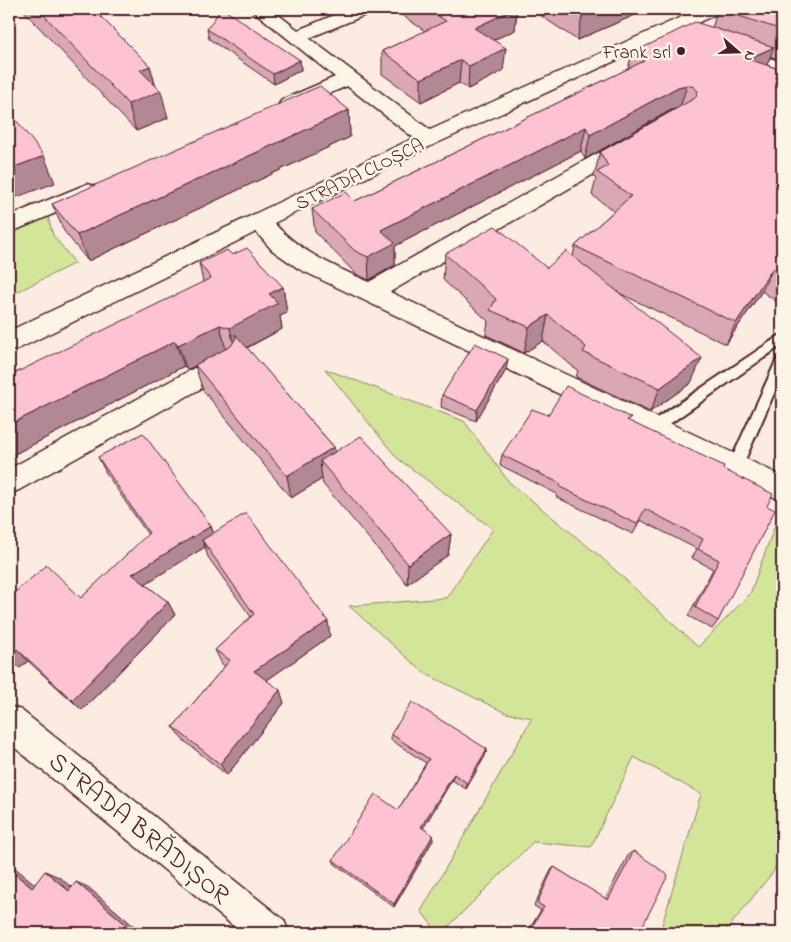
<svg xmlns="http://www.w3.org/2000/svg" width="791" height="942" font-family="'Indie Flower',sans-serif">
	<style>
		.green { fill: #d2e599; stroke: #8e8262 }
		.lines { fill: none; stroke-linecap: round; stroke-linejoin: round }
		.lane-casing { stroke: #4a1f2b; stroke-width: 4 }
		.street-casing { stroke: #4a1f2b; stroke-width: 3 }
		.lane { fill: #fcf5e5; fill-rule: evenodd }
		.street { fill: #fcf5e5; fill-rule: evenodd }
		.wall { fill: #daa8b5; stroke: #4a1f2b }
		.shaded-wall { fill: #b18894; stroke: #4a1f2b }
		.building { fill: #fdc3d3; stroke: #4a1f2b }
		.poi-dot { fill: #4a1f2b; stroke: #fcf5e5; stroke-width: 2 }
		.labels { text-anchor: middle; stroke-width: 5; stroke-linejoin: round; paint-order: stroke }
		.far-poi-label { font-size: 19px; fill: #4a1f2b; stroke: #fcf5e5; text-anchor: end }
		.far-street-label { font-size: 19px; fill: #4a1f2b; stroke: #fcf5e5 }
		.near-street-label { font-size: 26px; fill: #4a1f2b; stroke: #fcf5e5 }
	</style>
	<rect width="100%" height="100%" fill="#fcebe1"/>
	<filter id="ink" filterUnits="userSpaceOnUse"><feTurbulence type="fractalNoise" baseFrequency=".02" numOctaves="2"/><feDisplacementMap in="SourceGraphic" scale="10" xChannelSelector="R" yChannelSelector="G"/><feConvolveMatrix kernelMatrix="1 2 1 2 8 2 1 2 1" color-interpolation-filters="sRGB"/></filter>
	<g filter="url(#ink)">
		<!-- green -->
		<path class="green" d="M36 202 47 214 53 235 75 263 9 296V218Z
			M325 369 464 421 509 482 602 558 698 647 750 594 779 514 782 515V853L773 872 724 933H665L662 925 701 794 634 757 591 847 533 842 442 933H438L421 911 532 718 506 713 424 673 349 606 446 598 493 529 397 458Z"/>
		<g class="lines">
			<defs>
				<path id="lane" d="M782 334V345L658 432 653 433 648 432 646 428 648 424Z
					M782 356V375L742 467 740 471 735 473 730 471 728 467 776 361 778 358Z"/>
				<path id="street" d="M251 9H271L298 30 349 9H373L370 13 309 38 430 130 699 9H722L719 13 435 144 274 223C300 252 334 266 369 282L623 139 630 137 637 139 640 144 637 149 390 292 782 476V501L299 269 272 250 256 232 18 349 9 351V331L414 138 347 86 296 108 289 110 282 108 279 104 282 100 335 77Z
					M731 46 782 62V74L724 56 722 52 724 48Z
					M87 184 95 186 98 191 95 196 9 233V216Z
					M227 352 236 355 240 362 236 369 19 490 9 494V469L218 355Z
					M9 706 21 710 284 920 289 933H242L9 743Z"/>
			</defs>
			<!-- lane casing -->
			<use href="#lane" class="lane-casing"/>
			<!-- street casing -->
			<use href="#street" class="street-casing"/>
			<!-- lane -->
			<use href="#lane" class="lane"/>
			<!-- street -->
			<use href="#street" class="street"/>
		</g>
		<!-- wall -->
		<path class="wall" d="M22 9H93L150 66 155 84 168 118 136 131Z
			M399 9H517L515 30 493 40 503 71 468 89 459 83 421 102 382 74V51L425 31 399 13Z
			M531 9H636L635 15 577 40Z
			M718 9H782V61L770 56 767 65 782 70V306L762 291 726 344 619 293 691 383 650 412 576 377 578 371 543 341 524 353 486 335 488 321 443 280 445 254 547 268 573 256 575 246 614 211 592 195 596 179 594 176 600 152 674 109 671 110 585 159 581 151 395 246V265L369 280 356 274 315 232 312 209 355 201 628 69 632 53 712 28Z
			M207 29 300 60 301 70 274 84 209 39Z
			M349 110 350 137 88 261 64 231 52 204Z
			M232 255 283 287 287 313 280 316 282 329 247 348 334 447 335 452 451 534 448 555 407 584 323 484 322 479 291 498 203 390 195 366 187 370 184 366 9 457 203 282 199 263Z
			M506 370 476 421 441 407 442 395Z
			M548 415 630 422 723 469 767 506 718 621 712 629 688 616 713 569 692 558 697 549 640 520 633 534 556 497 557 494 500 465 502 455Z
			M98 457 211 526 213 533 330 636 267 680 284 703 227 775 182 739 173 727 225 666 222 664 215 650 251 617 208 557 205 547 145 584 168 602 175 615 82 710 28 661 20 668 9 658V597L81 598 148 535 106 473Z
			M391 734 487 749 485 756 466 789 452 780 423 828 433 840 394 907 335 864 333 860 398 810 426 763 391 740Z
			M634 851 639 933H527L541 910 534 906 551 870 554 867 605 899 629 854Z"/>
		<!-- shaded-wall -->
		<path class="shaded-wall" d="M515 9H517L515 30 472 50 474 28Z
			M592 9H636L635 15 577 40 583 13Z
			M774 47 765 70 748 59Z
			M506 48 503 71 468 89 469 66Z
			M300 60 301 70 274 84 273 74Z
			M461 60 459 83 421 102V79Z
			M150 66 157 92 161 91 168 118 136 131 128 104 140 70Z
			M687 85 680 108 671 110 585 159 590 135 678 87Z
			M349 110 350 137 88 261 77 235Z
			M586 127 581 151 395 246V265L369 280 368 257 381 230Z
			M44 156 55 183 11 199 9 194V169Z
			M773 268 762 291 726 344 736 323Z
			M283 287 287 313 280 316 282 329 236 353 230 328 269 294Z
			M548 315 543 341 524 353 529 327Z
			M220 325 226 350 187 370 178 345Z
			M175 341 184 366 9 457V425Z
			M702 358 691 383 650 412 660 388Z
			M508 359 506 370 476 421 477 410Z
			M334 447 337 470 320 461 322 479 291 498 287 476Z
			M211 526 216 540H202L205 547 140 587 132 574Z
			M451 534 448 555 407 584 408 564Z
			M168 602 175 615 82 710 72 700Z
			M328 621 330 636 260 685 254 671Z
			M17 649 28 661 20 668 9 658V656Z
			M280 690 284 703 227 775 220 764Z
			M487 749 485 756 466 789 467 783Z
			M454 774 452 780 421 832V827Z
			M433 835V840L394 907V904Z
			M9 863 46 893 32 888 9 869Z
			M45 871 59 877 82 896 69 891Z
			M76 882 88 887 142 933H136Z"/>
		<!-- building -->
		<path class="building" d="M38 9H93L150 66 140 70 161 91 128 104Z
			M221 9H223L300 60 273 74 207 29Z
			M427 9H515L474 28 506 48 469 66 461 60 421 79 382 51 446 21Z
			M577 9H592L583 13Z
			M718 9H782V30Z
			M695 22 774 47 748 59 782 70V275L773 268 736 323 575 246 631 196 597 172 608 166 600 152 695 98 698 91 694 87 687 85 678 87 590 135 586 127 381 230 395 243 368 257 355 251 312 209 346 192 355 201 644 61 632 53Z
			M320 86 349 110 77 235 52 204Z
			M9 111 44 156 9 169Z
			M495 226 547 268 566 251 702 358 660 388 583 352 586 347 548 315 529 327 490 310 496 299 445 254Z
			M247 248 283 287 269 294 278 303 230 328 220 325 178 345 175 341 9 425V376L211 278 199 263 227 250 232 255Z
			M235 334 334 447 287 476 195 365 231 346 236 338Z
			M475 343 508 359 477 410 442 395Z
			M566 386 631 418 627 420 724 466 723 469 773 494 767 506 775 510 718 621 695 607 719 560 698 549 703 539 645 509 637 524 560 487 561 484 502 455 532 409 548 415Z
			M143 433 211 526 132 574 168 602 72 700 17 649 9 656V597L47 565 81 598 149 533 98 457Z
			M361 436 451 534 408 564 320 461Z
			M246 513 328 621 254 671 280 690 220 764 173 727 230 660 215 650 254 614 202 540Z
			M412 702 487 749 467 783 454 774 421 827 433 835 394 904 333 860 375 794 398 810 429 759 391 734Z
			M634 851 668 875 639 933H528L544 907 537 903 554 867 608 900Z
			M9 869 32 888 45 871 69 891 76 882 136 933H9Z"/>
	</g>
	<!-- markers -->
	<circle class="poi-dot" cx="681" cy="51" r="5"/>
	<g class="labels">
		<!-- far-poi labels -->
		<g class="far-poi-label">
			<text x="671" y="58">Frank srl</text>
		</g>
		<!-- far-street labels -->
		<g class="far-street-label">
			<text transform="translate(359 173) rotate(-26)" y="7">STRADA CLOȘCA</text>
		</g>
		<!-- near-street labels -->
		<g class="near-street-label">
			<text transform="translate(140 827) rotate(39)" y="9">STRADA BRĂDIȘOR</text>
		</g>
	</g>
	<!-- margin -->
	<rect width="791" height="942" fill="none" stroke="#fcf5e5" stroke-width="30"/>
	<rect x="15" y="15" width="761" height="912" fill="none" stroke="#4a1f2b" stroke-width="2" filter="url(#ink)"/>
	<!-- north arrow -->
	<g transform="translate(738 52) rotate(110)" stroke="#fcf5e5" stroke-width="4" paint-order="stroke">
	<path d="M0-4L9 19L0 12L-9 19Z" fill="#4a1f2b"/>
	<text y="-8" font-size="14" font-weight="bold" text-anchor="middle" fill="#4a1f2b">N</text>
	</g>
</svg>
